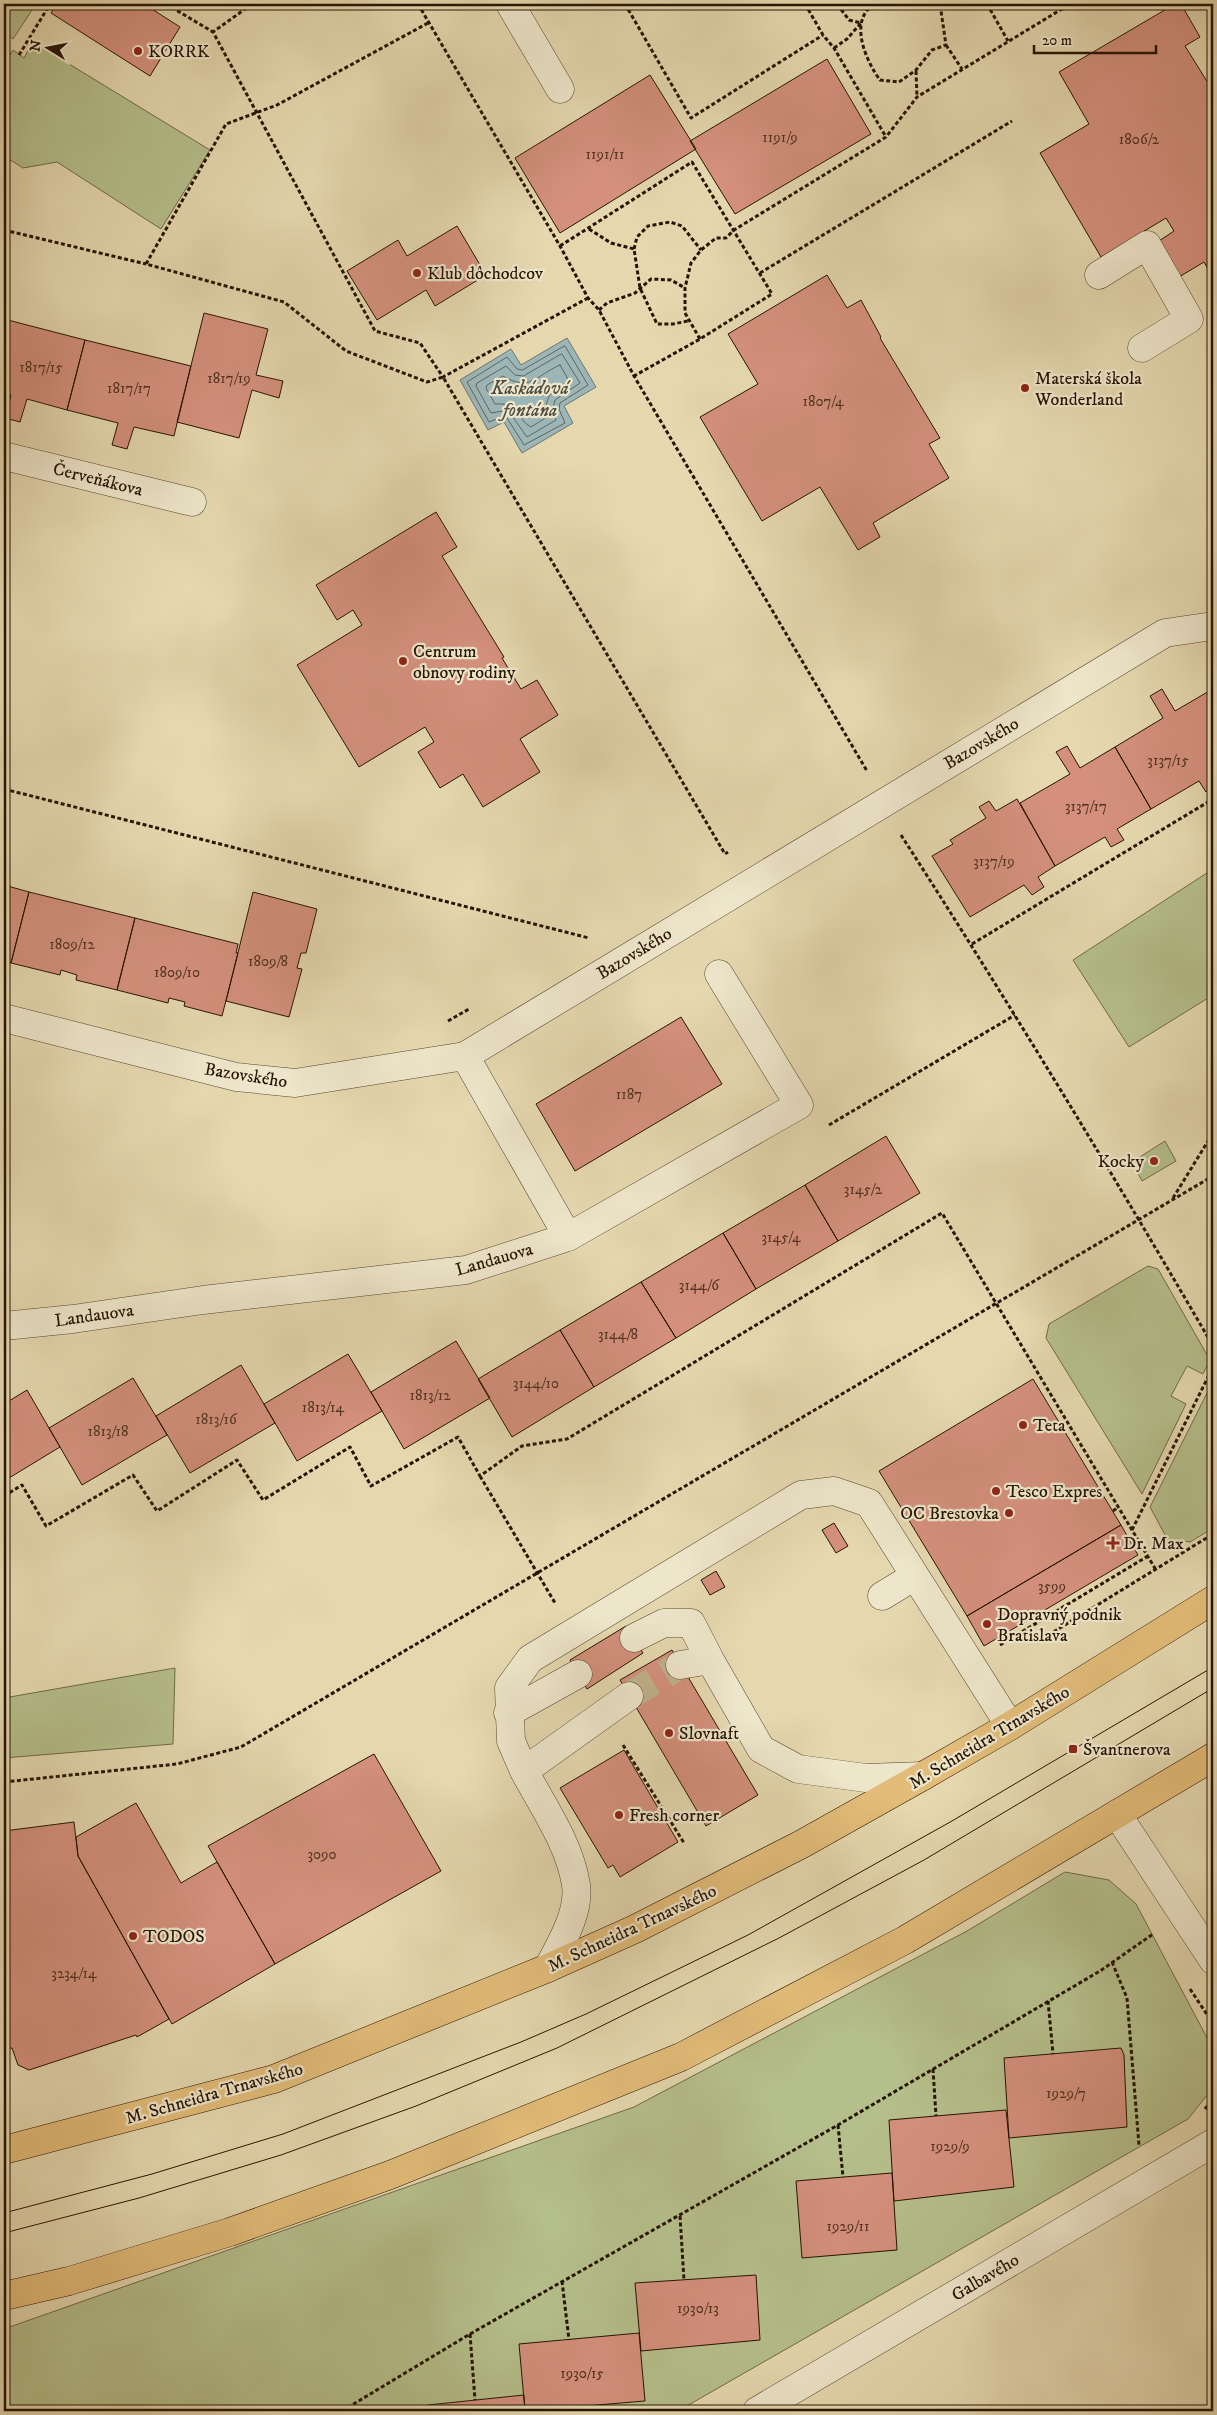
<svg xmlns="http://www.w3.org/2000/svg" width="1217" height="2415" font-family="'IM FELL DW Pica',serif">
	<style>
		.green { fill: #b5bf8b; stroke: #6e6a46 }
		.water { fill: #9cb6b7; stroke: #6d756f }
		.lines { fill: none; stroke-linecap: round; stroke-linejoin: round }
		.shore { stroke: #61655c; stroke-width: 1 }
		.building { fill: #d4907d; stroke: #261402 }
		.minor-tunnel { stroke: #bfb18c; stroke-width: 28; stroke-dasharray: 28 14; stroke-linecap: butt }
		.minor-casing { stroke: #56452d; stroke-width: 29 }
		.major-casing { stroke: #261402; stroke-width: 29 }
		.path { stroke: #261402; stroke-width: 3; stroke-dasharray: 4 2.5; stroke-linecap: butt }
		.minor { stroke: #eee6cb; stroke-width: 28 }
		.major { stroke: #e2bc78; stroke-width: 28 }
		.tram { stroke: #261402; stroke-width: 1 }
		.poi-dot { fill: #8f2418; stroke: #eee6cb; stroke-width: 2 }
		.labels { text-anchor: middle; stroke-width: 4.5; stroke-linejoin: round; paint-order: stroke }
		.number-label { font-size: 15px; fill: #523321 }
		.poi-label { font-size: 18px; fill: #261402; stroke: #eee6cb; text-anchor: start }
		.street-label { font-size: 18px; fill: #261402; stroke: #eee6cb }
		.water-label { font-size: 19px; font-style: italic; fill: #4f4d41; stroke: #eee6cb }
	</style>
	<rect width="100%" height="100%" fill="#e5d8af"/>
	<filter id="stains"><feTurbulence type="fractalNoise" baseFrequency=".004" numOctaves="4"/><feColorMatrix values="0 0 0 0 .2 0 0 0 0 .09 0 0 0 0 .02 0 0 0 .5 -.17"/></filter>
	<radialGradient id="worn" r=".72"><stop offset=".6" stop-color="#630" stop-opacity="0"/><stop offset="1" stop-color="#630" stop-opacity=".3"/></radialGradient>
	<!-- green -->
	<path class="green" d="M4 4H36L13 39 4 33Z
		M33 42 210 150 161 229 57 162 23 168 4 156V60L6 61 13 50 24 58Z
		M1213 869V995L1129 1047 1073 960Z
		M1165 1141 1176 1161 1142 1181 1132 1162Z
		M1148 1266 1158 1269 1210 1360 1203 1374 1187 1366 1171 1396 1186 1404 1142 1494 1046 1338 1049 1324Z
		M1213 1381V1528L1190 1542 1184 1541 1179 1544 1169 1542 1150 1507Z
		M175 1668 173 1744 4 1758V1698Z
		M1065 1872 1109 1880 1136 1904 1213 2049 1212 2089 1188 2119 678 2411H4V2329L634 2107 967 1931Z"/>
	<!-- water -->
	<path class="water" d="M567 338 596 387 564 406 573 423 522 453 504 422 488 430 460 380 511 349 521 365Z"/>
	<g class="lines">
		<!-- shore -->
		<path class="shore" d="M565 346 588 385 560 403 559 409 565 423 524 445 507 418 502 417 489 422 467 382 507 357 517 369 522 370Z
			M562 354 580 383 555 400 553 408 556 420 527 437 510 413 503 411 491 413 476 386 477 383 506 366 515 375 523 376Z
			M560 365 569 381C552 393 544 393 547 417L531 427C513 417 526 403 495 404L486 388 487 385 503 376C530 392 535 376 560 365Z"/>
	</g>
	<!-- building -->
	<path class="building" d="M57 4H144L180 27 150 76 51 13Z
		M1175 4H1181L1200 37 1185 46 1213 91V278L1204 262 1179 277 1159 241 1174 231 1166 218 1101 257 1040 153 1089 124 1059 72Z
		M827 59 871 134 735 214 690 141Z
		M650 75 696 149 560 233 515 158Z
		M457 226 486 275 435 306 426 290 377 320 347 271 398 240 407 256Z
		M827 275 847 308 861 300 881 337 880 338 940 438 929 444 949 478 873 523 880 537 858 550 820 487 762 521 700 417 758 384 728 334Z
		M204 313 268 329 256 375 283 381 279 398 252 390 239 438 177 422Z
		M4 319 85 340 67 410 27 399 20 422 5 418 11 395 4 393Z
		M85 340 191 366 174 436 134 427 127 449 112 445 118 423 67 410Z
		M436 512 457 547 442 556 504 657 502 658 521 689 537 680 558 715 520 739 540 772 483 807 463 774 440 788 418 752 434 742 425 727 359 767 297 665 362 625 353 610 337 620 316 585Z
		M1162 689 1175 711 1211 690 1213 693V787L1206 792 1199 781 1151 809 1115 747 1163 718 1150 696Z
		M1067 746 1080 768 1115 747 1151 809 1117 829 1124 840 1111 847 1105 837 1055 866 1020 803 1070 774 1056 752Z
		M1017 799 1055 866 1038 877 1044 887 1032 895 1024 885 970 917 932 856 953 844 950 840 986 818 979 807 989 801 996 811Z
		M4 885 29 892 11 963 4 961Z
		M29 892 135 918 117 990 76 980 77 975 61 970 60 975 11 963Z
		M253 892 317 909 306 953H301L297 968 302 969 289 1017 226 1001Z
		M135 918 238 944 236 953H238L222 1016 184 1006 185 1002 169 998 168 1003 117 990Z
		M681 1017 722 1084 575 1171 536 1104Z
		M886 1136 920 1193 838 1241 805 1185Z
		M805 1185 838 1241 756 1289 723 1233Z
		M723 1233 756 1289 676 1338 641 1282Z
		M641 1282 676 1338 594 1387 560 1330Z
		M560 1330 594 1387 512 1437 478 1379Z
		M456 1341 490 1398 404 1449 371 1392Z
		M348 1354 382 1411 297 1461 264 1404Z
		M241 1365 275 1423 190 1473 156 1416Z
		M133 1378 167 1435 82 1485 49 1428Z
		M1033 1379 1121 1525 967 1616 879 1471Z
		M27 1390 60 1447 4 1481V1404Z
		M834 1523 848 1546 836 1553 822 1530Z
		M1121 1525 1138 1555 984 1646 967 1616Z
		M716 1571 725 1587 710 1595 701 1580Z
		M626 1626 643 1653 587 1689 570 1660Z
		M672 1650 758 1795 706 1826 620 1680Z
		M624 1750 678 1842 620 1877 613 1865 608 1868 560 1788Z
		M374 1754 441 1871 275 1964 208 1846Z
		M136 1803 181 1883 217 1862 275 1964 172 2024 78 1856 76 1837Z
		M74 1822 78 1856 169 2019 137 2037 136 2035 29 2070 18 2065 12 2048 4 2049V1831Z
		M1121 2048 1124 2055 1127 2127 1009 2138 1004 2058Z
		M1006 2110 1014 2187 894 2201 889 2120Z
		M892 2173 897 2250 802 2258 796 2181Z
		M756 2275 760 2340 641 2351 635 2283Z
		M639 2333 645 2401 525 2411 519 2344Z
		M524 2395 525 2411H428V2405Z
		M1002 2407V2411H985L984 2408Z"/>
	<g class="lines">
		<!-- minor-tunnel -->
		<path class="minor-tunnel" d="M629 1696 680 1665"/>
		<defs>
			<path id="minor" d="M510 4 560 89
				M1099 275 1147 245 1189 319 1142 348
				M4 456 192 502
				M4 1018 236 1077 295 1083 465 1056 1165 633 1213 626
				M465 1056 568 1237
				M4 1326 73 1319 203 1300 466 1270 568 1237 799 1105 719 974
				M882 1596 915 1576
				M634 1638 664 1623H691L710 1660
				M680 1665 710 1660 761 1749 798 1769 866 1778 923 1776
				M508 1713 578 1674
				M524 1771 511 1741 509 1688 530 1659 801 1495 834 1491 869 1503 1010 1726
				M1117 1814 1213 1960
				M548 1968C560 1945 580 1913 576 1885 570 1845 543 1806 524 1771L629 1696
				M757 2411 1213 2143"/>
			<path id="major" d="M4 2150 274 2079 548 1968 635 1929 802 1844 923 1776 1010 1726 1213 1600
				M4 2296 69 2281 230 2232 390 2175 681 2057 905 1940 1213 1757"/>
		</defs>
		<!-- minor casing -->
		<use href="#minor" class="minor-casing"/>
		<!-- major casing -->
		<use href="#major" class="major-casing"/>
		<!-- path -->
		<path class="path" d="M166 4 213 32
			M241 4 244 9
			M252 4 213 32 375 331 420 343 443 377 588 298
			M418 4 560 246 588 298 599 310 634 376 867 771
			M625 4 691 118 823 35
			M805 4 823 35 834 48 886 137
			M874 4C848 21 866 61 880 80L899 82 916 70 932 50 946 45 940 4
			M987 4 1008 41
			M428 23 277 105 226 124 146 264 284 302 346 351 427 382 443 377 725 854 728 852
			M946 45 962 69
			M834 48 847 39 861 23 849 20 837 4
			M19 55 50 4
			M916 71 917 97
			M589 229 611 243 634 249 640 288 657 324H673L688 321
			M4 230 146 264
			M560 246 692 162 772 294 700 339 634 376
			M634 249 637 237 648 226 670 222 682 226 701 250
			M760 273 1012 121
			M599 310 607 303 635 293 651 279 671 280 685 288
			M700 339 685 313V288L691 263 701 250 716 238H726L734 230 886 137 917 97 1070 4
			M4 789 589 938
			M901 835C1009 1003 1113 1174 1213 1346
			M972 944 1213 799
			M448 1021 469 1009
			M829 1125 1015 1015
			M1173 1198 1213 1133
			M480 1476 555 1603
			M4 1496 22 1485 46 1526 133 1475 157 1511 237 1460 263 1500 350 1447 371 1486 458 1437 480 1476 522 1446 567 1439 942 1213 1156 1570
			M1113 1511 1117 1508
			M1132 1530 1213 1367
			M1037 1642 1213 1534
			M1000 1645 1148 1556
			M623 1745 684 1843
			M4 1782 177 1764 241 1747 1213 1176
			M1112 1962 1127 1998 1139 2145
			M1190 1989 1208 2016 1213 2031
			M1048 2001 1053 2054
			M933 2069 936 2116
			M1205 2109 1213 2098
			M838 2125 843 2177
			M680 2216 684 2280
			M562 2281 569 2340
			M470 2334 475 2400
			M342 2411 470 2334 838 2125 1100 1971 1153 1934"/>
		<!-- minor -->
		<use href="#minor" class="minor"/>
		<!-- major -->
		<use href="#major" class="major"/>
		<!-- tram -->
		<path class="tram" d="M4 2213 152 2174 283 2134 521 2042 586 2014 748 1935 952 1821 1213 1667
			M4 2233 139 2198 281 2155 416 2106 557 2048 779 1938 924 1860 1213 1688"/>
	</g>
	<!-- markers -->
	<g class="poi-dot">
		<circle cx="138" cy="51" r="5"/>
		<circle cx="417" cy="273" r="5"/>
		<circle cx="1025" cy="388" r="5"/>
		<circle cx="403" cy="661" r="5"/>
		<circle cx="1154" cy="1161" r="5"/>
		<circle cx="1023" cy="1425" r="5"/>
		<circle cx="996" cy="1491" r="5"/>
		<circle cx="1009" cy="1513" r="5"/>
		<path d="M1110.5 1535.5h5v5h5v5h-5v5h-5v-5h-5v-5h5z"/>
		<circle cx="987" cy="1624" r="5"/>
		<circle cx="669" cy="1733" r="5"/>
		<rect x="1068" y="1744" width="10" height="10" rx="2.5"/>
		<circle cx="619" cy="1815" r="5"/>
		<circle cx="133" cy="1936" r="5"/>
	</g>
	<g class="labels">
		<!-- number labels -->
		<g class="number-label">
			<text x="780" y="142">1191/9</text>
			<text x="1139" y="144">1806/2</text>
			<text x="605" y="159">1191/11</text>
			<text x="41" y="372">1817/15</text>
			<text x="229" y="383">1817/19</text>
			<text x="129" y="393">1817/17</text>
			<text x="823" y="406">1807/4</text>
			<text x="1168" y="765">3137/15</text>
			<text x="1086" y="811">3137/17</text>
			<text x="994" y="866">3137/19</text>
			<text x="72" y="949">1809/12</text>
			<text x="268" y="966">1809/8</text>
			<text x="177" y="977">1809/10</text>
			<text x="629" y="1099">1187</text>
			<text x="863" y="1194">3145/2</text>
			<text x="781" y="1242">3145/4</text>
			<text x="699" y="1290">3144/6</text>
			<text x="618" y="1339">3144/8</text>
			<text x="536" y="1388">3144/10</text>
			<text x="430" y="1400">1813/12</text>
			<text x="323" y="1412">1813/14</text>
			<text x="216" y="1424">1813/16</text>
			<text x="108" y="1436">1813/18</text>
			<text x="1052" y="1591">3599</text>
			<text x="322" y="1859">3090</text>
			<text x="74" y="1978">3234/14</text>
			<text x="1066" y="2098">1929/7</text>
			<text x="950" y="2151">1929/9</text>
			<text x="848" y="2231">1929/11</text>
			<text x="698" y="2313">1930/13</text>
			<text x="582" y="2378">1930/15</text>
		</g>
		<!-- poi labels -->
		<g class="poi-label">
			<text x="148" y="57">KORRK</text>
			<text x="427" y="279">Klub dôchodcov</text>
			<text x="1035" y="384">Materská škola<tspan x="1035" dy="21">Wonderland</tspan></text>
			<text x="413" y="657">Centrum<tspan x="413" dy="21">obnovy rodiny</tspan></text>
			<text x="1144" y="1167" text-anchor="end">Kocky</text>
			<text x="1033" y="1431">Teta</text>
			<text x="1006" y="1497">Tesco Expres</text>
			<text x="999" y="1519" text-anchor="end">OC Brestovka</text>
			<text x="1123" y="1549">Dr. Max</text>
			<text x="997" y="1620">Dopravný podnik<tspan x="997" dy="21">Bratislava</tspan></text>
			<text x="679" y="1739">Slovnaft</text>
			<text x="1083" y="1755">Švantnerova</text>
			<text x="629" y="1821">Fresh corner</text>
			<text x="143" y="1942">TODOS</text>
		</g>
		<!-- street labels -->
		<g class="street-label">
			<text transform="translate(98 479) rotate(14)" y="6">Červeňákova</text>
			<text transform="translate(981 743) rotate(-31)" y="6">Bazovského</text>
			<text transform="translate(634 953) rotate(-31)" y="6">Bazovského</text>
			<text transform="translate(246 1075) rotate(9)" y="6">Bazovského</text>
			<text transform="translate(494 1259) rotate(-16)" y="6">Landauova</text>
			<text transform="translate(94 1315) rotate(-8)" y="6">Landauova</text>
			<text transform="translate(989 1737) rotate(-31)" y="6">M. Schneidra Trnavského</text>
			<text transform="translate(632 1928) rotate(-25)" y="6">M. Schneidra Trnavského</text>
			<text transform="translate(214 2093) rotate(-16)" y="6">M. Schneidra Trnavského</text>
			<text transform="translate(985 2277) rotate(-31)" y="6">Galbavého</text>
		</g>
		<!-- water labels -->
		<g class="water-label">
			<text x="530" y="394">Kaskádová<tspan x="530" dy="22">fontána</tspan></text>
		</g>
	</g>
	<!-- margin -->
	<rect width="1217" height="2415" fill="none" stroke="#e5d8af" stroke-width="20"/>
	<rect x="5" y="5" width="1207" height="2405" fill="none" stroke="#261402" stroke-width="2.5"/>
	<rect x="10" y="10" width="1197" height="2395" fill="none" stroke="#261402"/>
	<!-- north arrow -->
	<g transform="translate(48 48) rotate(280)" stroke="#eee6cb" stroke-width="4" paint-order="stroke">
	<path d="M0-4L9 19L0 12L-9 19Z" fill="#261402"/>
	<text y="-8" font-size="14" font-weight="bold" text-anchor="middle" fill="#261402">N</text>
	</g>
	<!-- scale -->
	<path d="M1034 45v8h122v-8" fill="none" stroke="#261402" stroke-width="2.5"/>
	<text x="1042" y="45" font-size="15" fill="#261402" stroke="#eee6cb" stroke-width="4" paint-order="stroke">20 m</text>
	<rect width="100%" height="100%" filter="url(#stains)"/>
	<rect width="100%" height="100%" fill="url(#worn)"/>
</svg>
